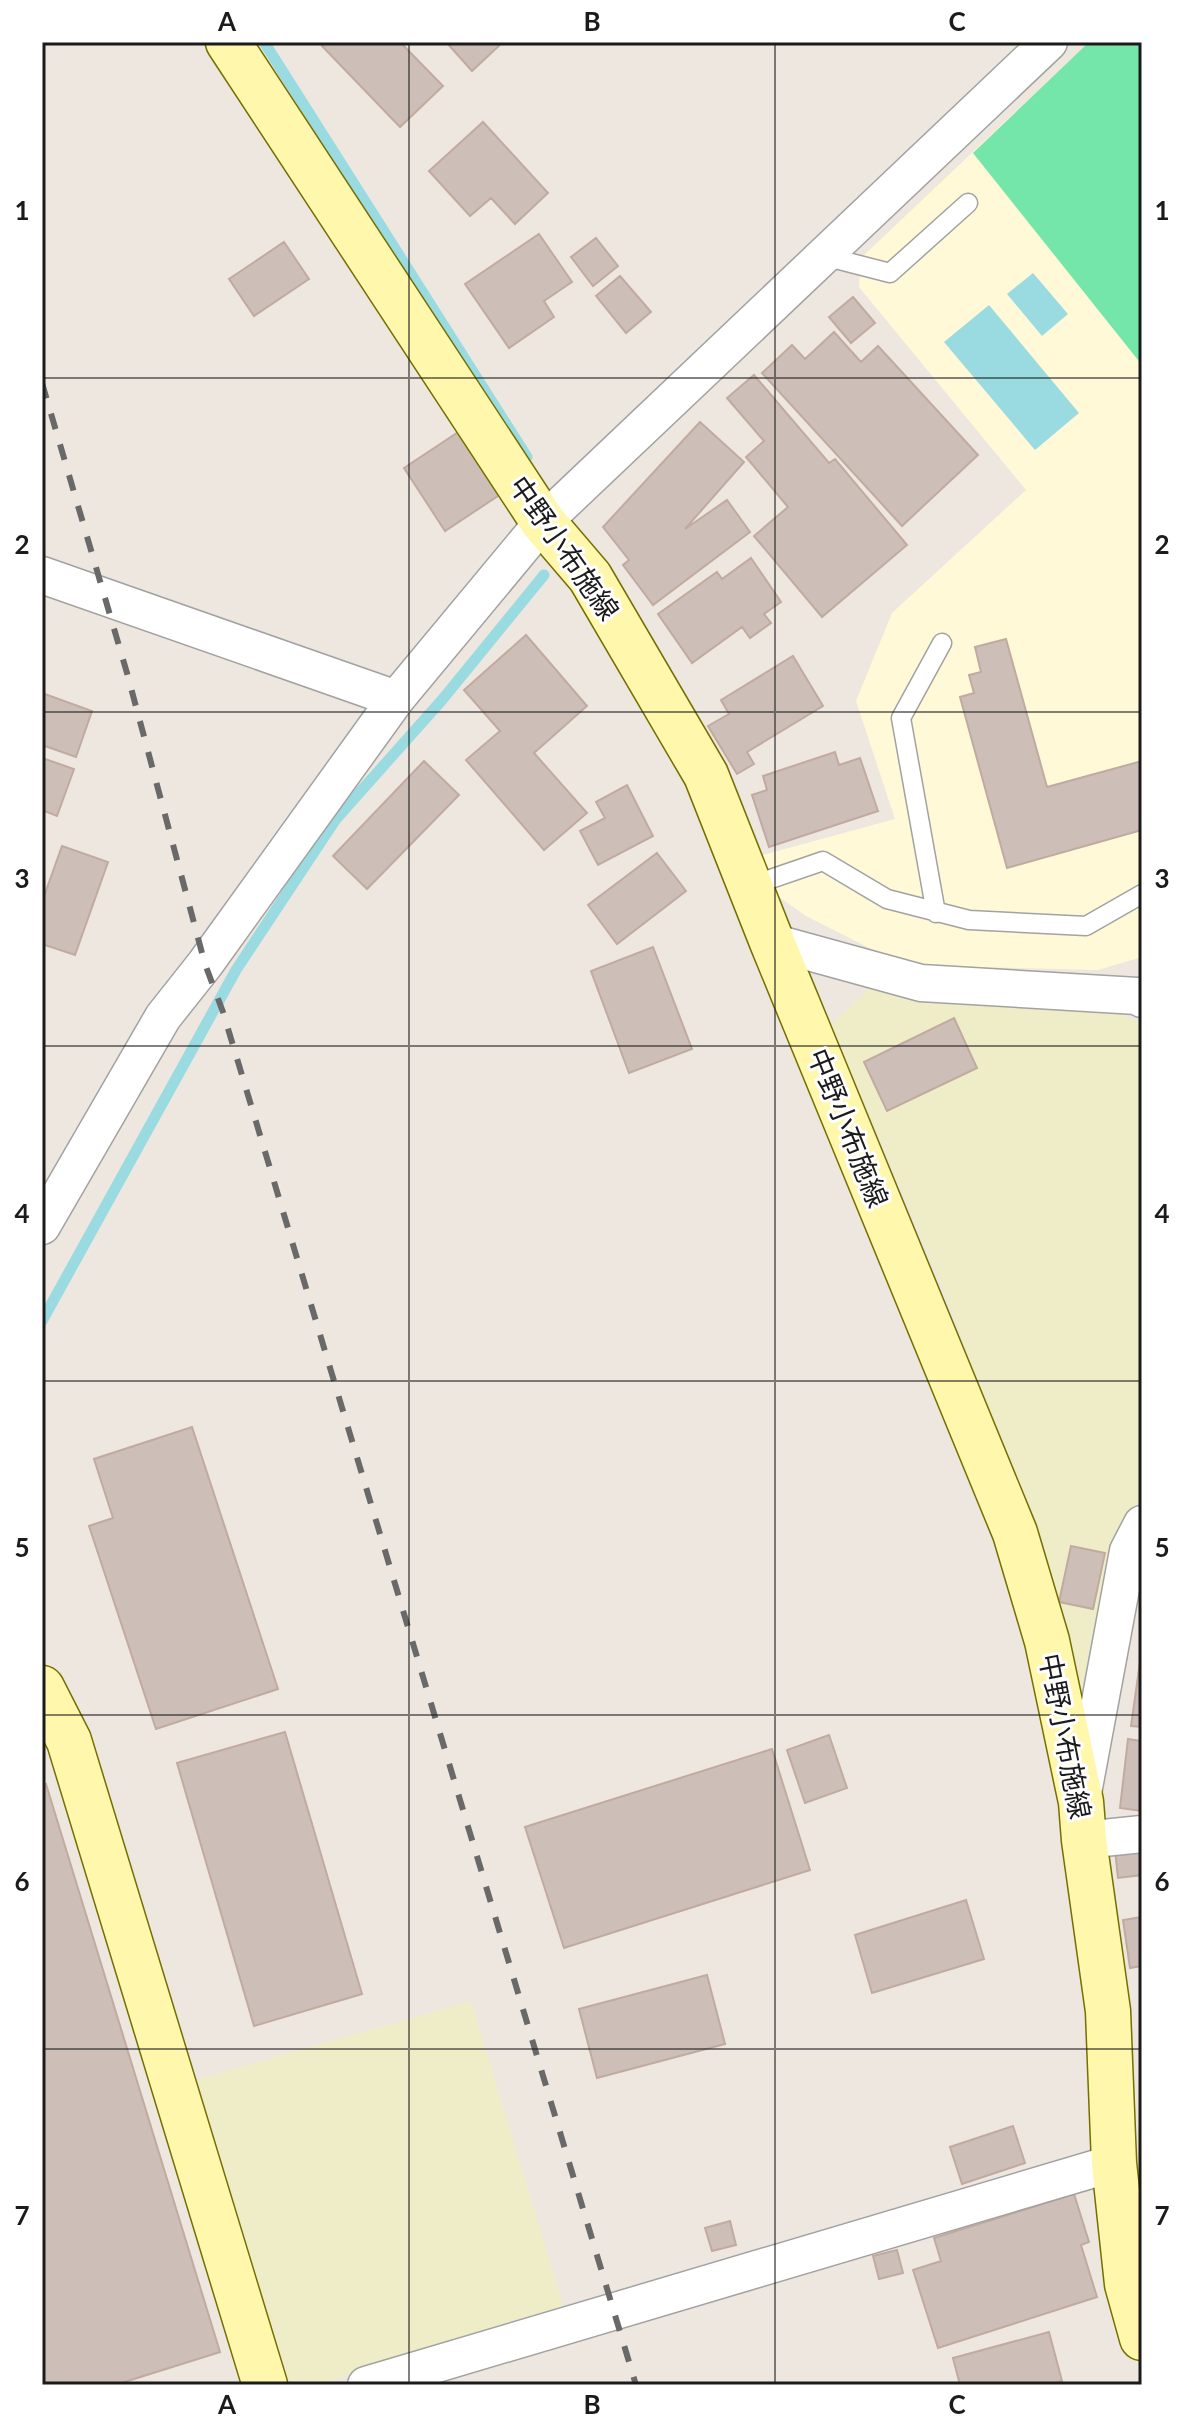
<svg xmlns="http://www.w3.org/2000/svg" width="1184" height="2427" font-family="Lato,'Noto Sans JP',sans-serif">
	<style>
		.education { fill: #fff9d7 }
		.farmland { fill: #efecc8 }
		.pitch { fill: #74e6a9 }
		.water { fill: #9adbe1 }
		.lines { fill: none; stroke-linecap: round; stroke-linejoin: round }
		.stream { stroke: #9adbe1; stroke-width: 11 }
		.building { fill: #cebeb8; stroke: #c1aaa0; stroke-width: 2 }
		.lane-casing { stroke: #a2a2a2; stroke-width: 21 }
		.street-casing { stroke: #a2a2a2; stroke-width: 39 }
		.secondary-casing { stroke: #746f00; stroke-width: 47 }
		.lane { stroke: #fff; stroke-width: 18 }
		.street { stroke: #fff; stroke-width: 36 }
		.secondary { stroke: #fff7ac; stroke-width: 44 }
		.rail { stroke: #696969; stroke-width: 6; stroke-dasharray: 16 16; stroke-linecap: butt }
		.grid { fill: none; stroke: #1b1b1b; stroke-width: 2; stroke-opacity: 0.55 }
		.labels { text-anchor: middle; stroke-width: 6; stroke-linejoin: round; paint-order: stroke }
		.street-label { font-size: 28px; fill: #1b1b1b; stroke: #fff }
		.neatline { fill: none; stroke: #1b1b1b; stroke-width: 3 }
		.grid-label { font-size: 26px; text-anchor: middle; font-weight: bold; fill: #1b1b1b }
	</style>
	<rect width="100%" height="100%" fill="#eee7df"/>
	<!-- education -->
	<path class="education" d="M1089 42H1142V957L1098 970 903 965 806 916 776 895 759 856 895 819 856 701 892 613 1026 490 859 287 861 258Z"/>
	<!-- farmland -->
	<path class="farmland" d="M869 988 925 999 1121 1014 1142 1024V1494L1119 1541 1080 1708 1047 1577 945 1293 831 1025Z
		M471 2001 564 2308 316 2385H295L282 2373 196 2080Z"/>
	<!-- pitch -->
	<path class="pitch" d="M1089 42H1142V365L973 153Z"/>
	<!-- water -->
	<path class="water" d="M1033 273 1068 314 1042 336 1007 294Z
		M989 305 1079 413 1035 450 944 342Z"/>
	<g class="lines">
		<!-- stream -->
		<path class="stream" d="M264 42 527 457
			M42 1321 236 970 336 819 442 700 544 575"/>
	</g>
	<!-- building -->
	<path class="building" d="M326 42H400L443 86 400 127 322 46Z
		M446 42H503L472 71Z
		M483 122 548 193 515 224 491 198 470 216 429 171Z
		M539 234 572 282 544 301 554 317 509 348 465 284Z
		M596 238 618 266 593 286 571 257Z
		M284 242 309 279 254 316 229 279Z
		M620 276 651 312 626 333 596 296Z
		M853 297 875 323 851 343 829 317Z
		M834 332 861 362 878 346 978 455 902 526 762 373 792 345 805 359Z
		M754 375 829 463 835 459 907 545 822 617 754 536 788 507 746 457 764 441 727 398Z
		M700 422 744 462 685 529 727 500 750 532 653 605 623 565 629 560 603 527Z
		M460 431 501 494 445 531 404 468Z
		M751 558 781 602 764 614 771 623 750 638 742 627 692 663 658 614 717 572 722 579Z
		M526 635 587 706 534 753 587 813 544 850 466 760 500 731 464 690Z
		M1006 639 1047 787 1142 761V830L1007 868 960 697 974 693 969 675 981 672 975 647Z
		M793 656 823 706 747 752 754 764 737 774 708 726 729 714 721 700Z
		M42 693 92 711 76 757 42 745Z
		M835 752 839 765 860 758 878 811 769 847 752 795 767 790 763 776Z
		M42 758 74 769 57 816 42 810Z
		M424 761 459 795 367 889 333 856Z
		M627 785 653 836 598 865 580 831 605 818 596 802Z
		M62 846 108 862 75 955 42 944V902Z
		M657 853 686 891 617 944 588 905Z
		M653 947 692 1049 629 1073 591 971Z
		M954 1018 977 1068 887 1111 864 1062Z
		M192 1427 278 1689 156 1729 89 1526 113 1518 94 1459Z
		M1071 1546 1105 1553 1093 1609 1059 1602Z
		M1142 1648V1727L1131 1726Z
		M285 1732 362 1994 254 2026 177 1763Z
		M829 1735 847 1788 805 1803 787 1750Z
		M1128 1739 1142 1741V1811L1120 1808Z
		M772 1749 810 1870 564 1948 525 1827Z
		M46 1784 220 2352 115 2385H42V1786Z
		M1142 1847V1875L1118 1878 1115 1850Z
		M966 1900 984 1959 872 1993 855 1935Z
		M1142 1917V1966L1130 1968 1123 1920Z
		M707 1975 725 2044 597 2078 579 2009Z
		M1013 2126 1025 2163 962 2184 950 2147Z
		M1074 2194 1089 2242 1081 2245 1097 2297 938 2348 913 2270 941 2261 934 2238Z
		M730 2221 736 2245 712 2251 705 2228Z
		M897 2250 903 2273 879 2279 873 2256Z
		M1049 2332 1062 2381 1046 2385H960L953 2358Z"/>
	<g class="lines">
		<defs>
			<path id="lane" d="M824 256 890 273 968 203
				M750 886 823 861 887 899 969 920 1086 926 1142 894
				M936 913 901 718 942 643"/>
			<path id="street" d="M42 575 396 699
				M772 942 921 983 1137 996 1142 999
				M42 1226 163 1017 205 964 396 699 543 522 1049 42
				M1083 1793 1128 1551 1142 1524
				M1084 1840 1142 1834
				M366 2385 1114 2163"/>
			<path id="secondary" d="M228 42 543 522 590 577 706 775 772 942 1015 1533 1047 1641 1081 1802 1084 1840 1108 2011 1114 2163 1127 2284 1142 2338
				M42 1688 69 1741 265 2385"/>
		</defs>
		<!-- lane casing -->
		<use href="#lane" class="lane-casing"/>
		<!-- street casing -->
		<use href="#street" class="street-casing"/>
		<!-- secondary casing -->
		<use href="#secondary" class="secondary-casing"/>
		<!-- lane -->
		<use href="#lane" class="lane"/>
		<!-- street -->
		<use href="#street" class="street"/>
		<!-- secondary -->
		<use href="#secondary" class="secondary"/>
		<!-- rail -->
		<path class="rail" d="M42 383 127 673 205 964 223 1012 636 2385"/>
	</g>
	<!-- grid -->
	<path class="grid" d="M409 42V2385M775 42V2385M42 378H1142M42 712H1142M42 1046H1142M42 1381H1142M42 1715H1142M42 2049H1142"/>
	<g class="labels">
		<!-- street labels -->
		<g class="street-label">
			<text transform="translate(564 548) rotate(55)" y="10">中野小布施線</text>
			<text transform="translate(848 1128) rotate(68)" y="10">中野小布施線</text>
			<text transform="translate(1065 1736) rotate(79)" y="10">中野小布施線</text>
		</g>
	</g>
	<!-- border -->
	<rect width="1184" height="2427" fill="none" stroke="#ffffff" stroke-width="88"/>
	<rect x="44" y="44" width="1096" height="2339" class="neatline"/>
	<g class="grid-label">
		<text x="227" y="31">A</text>
		<text x="592" y="31">B</text>
		<text x="957" y="31">C</text>
		<text x="22" y="220">1</text>
		<text x="1162" y="220">1</text>
		<text x="22" y="554">2</text>
		<text x="1162" y="554">2</text>
		<text x="22" y="888">3</text>
		<text x="1162" y="888">3</text>
		<text x="22" y="1223">4</text>
		<text x="1162" y="1223">4</text>
		<text x="22" y="1557">5</text>
		<text x="1162" y="1557">5</text>
		<text x="22" y="1891">6</text>
		<text x="1162" y="1891">6</text>
		<text x="22" y="2225">7</text>
		<text x="1162" y="2225">7</text>
		<text x="227" y="2414">A</text>
		<text x="592" y="2414">B</text>
		<text x="957" y="2414">C</text>
	</g>
</svg>
